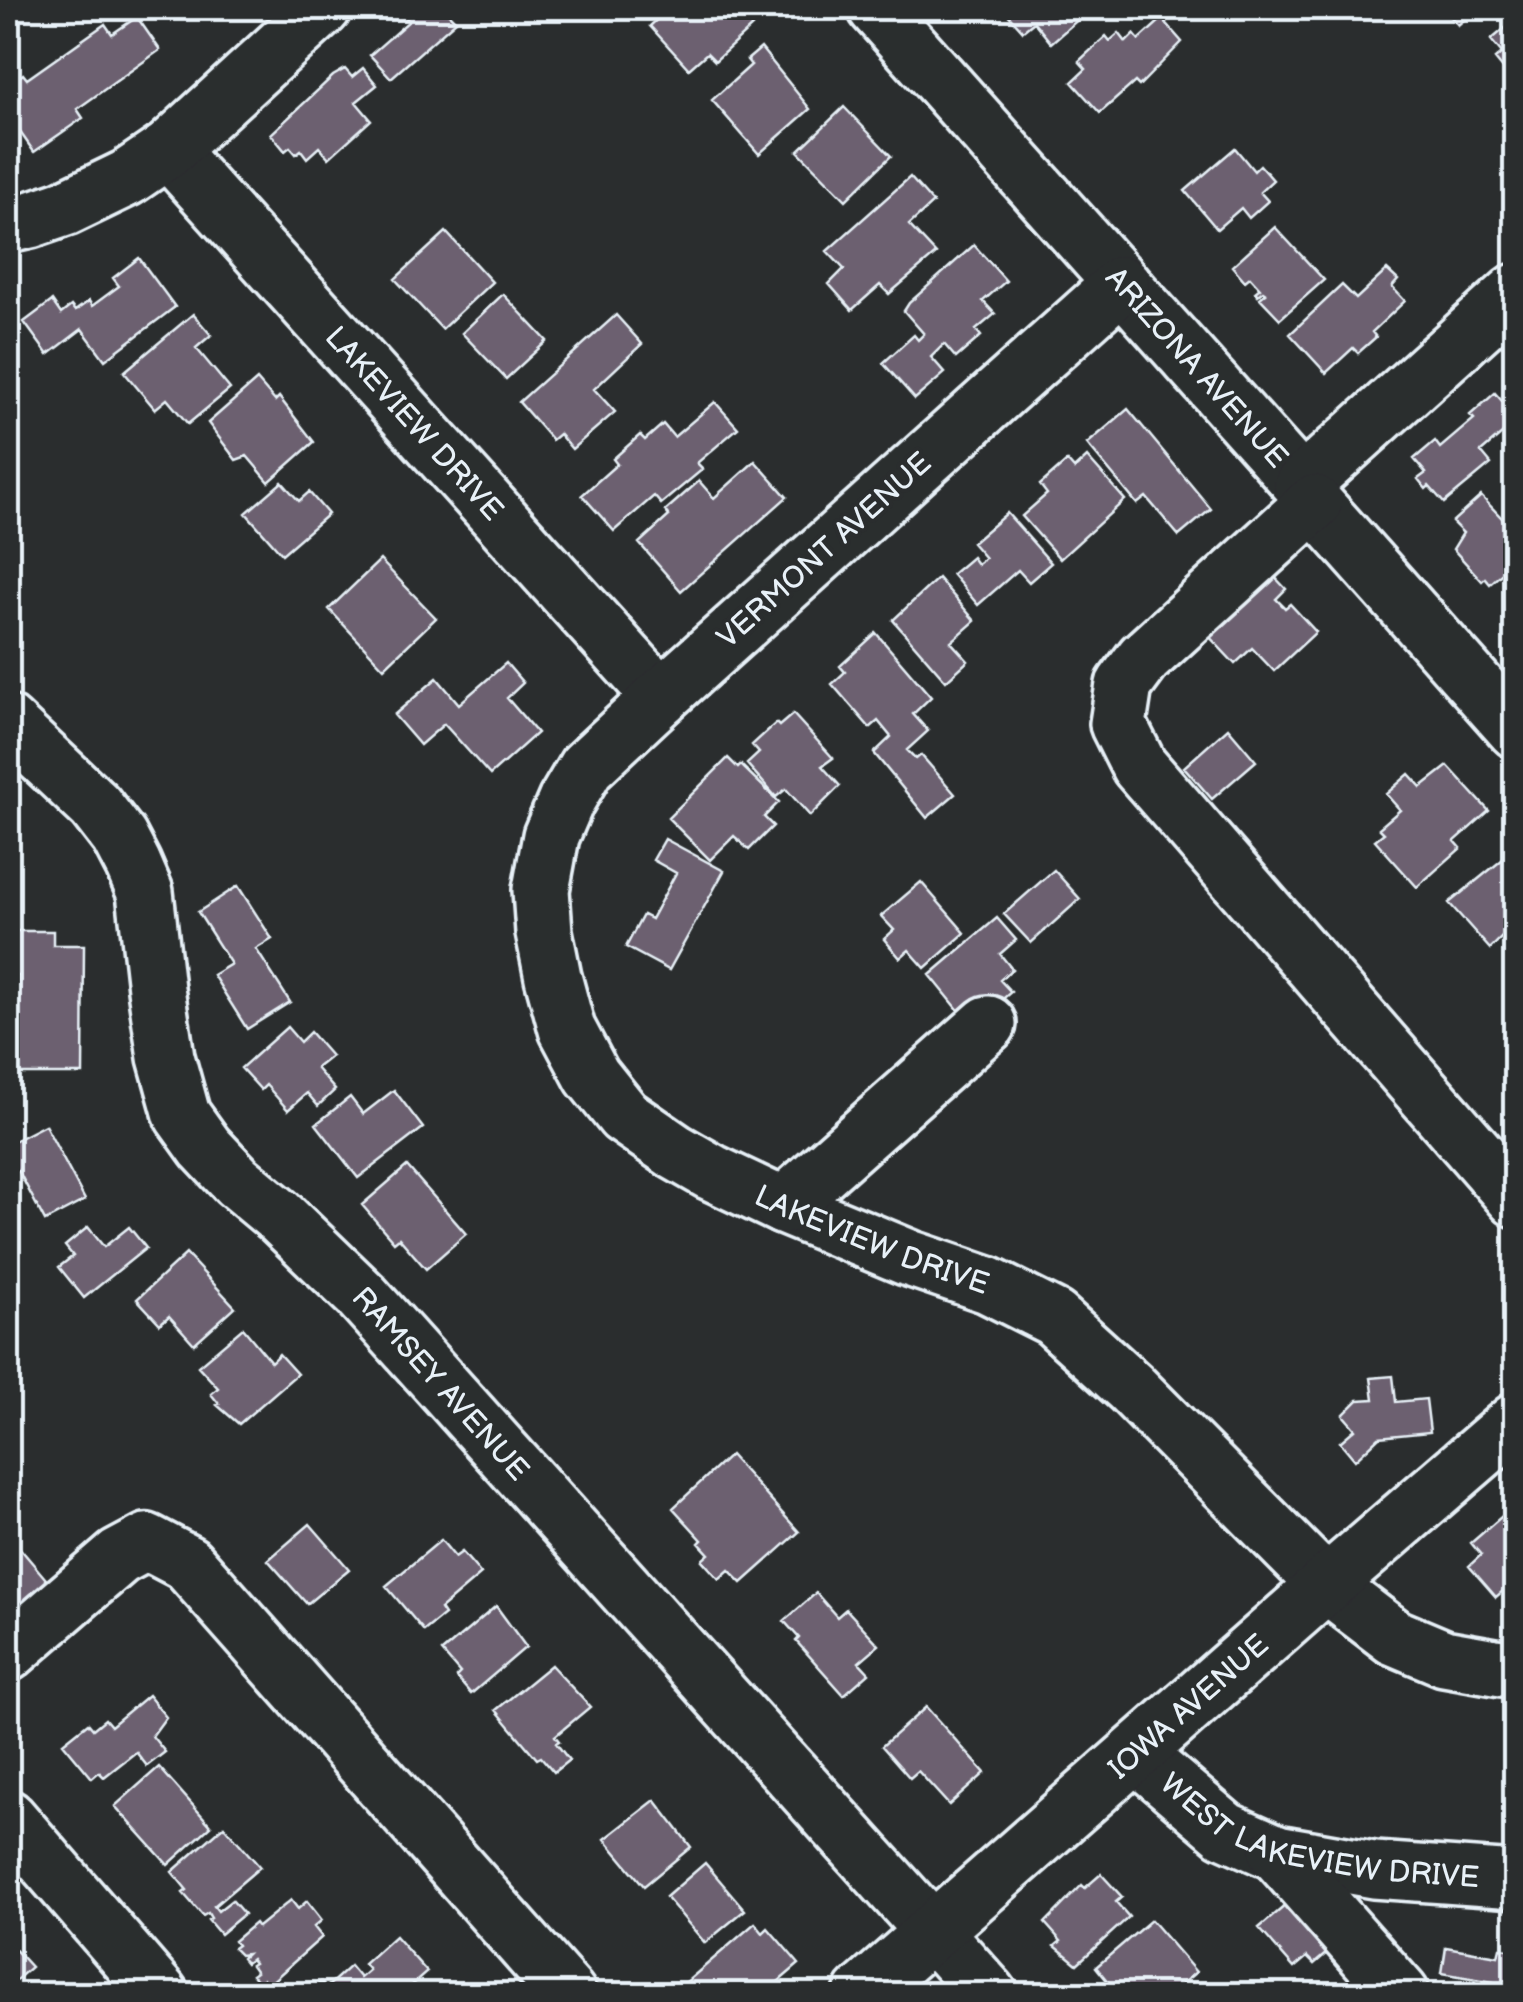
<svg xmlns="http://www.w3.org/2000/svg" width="1523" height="2002" font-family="'Balsamiq Sans',sans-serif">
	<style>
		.building { fill: #6c616f; stroke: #e8f1f8; stroke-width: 2.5 }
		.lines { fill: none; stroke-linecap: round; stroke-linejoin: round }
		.minor-casing { stroke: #e8f1f8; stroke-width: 62 }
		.minor { stroke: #2a2d2e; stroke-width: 55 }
		.labels { text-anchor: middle; stroke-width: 8; stroke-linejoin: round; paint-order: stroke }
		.street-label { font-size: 30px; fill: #e8f1f8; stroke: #2a2d2e }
	</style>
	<rect width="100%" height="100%" fill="#2a2d2e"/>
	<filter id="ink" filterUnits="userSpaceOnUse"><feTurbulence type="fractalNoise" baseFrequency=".01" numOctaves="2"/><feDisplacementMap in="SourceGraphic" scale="20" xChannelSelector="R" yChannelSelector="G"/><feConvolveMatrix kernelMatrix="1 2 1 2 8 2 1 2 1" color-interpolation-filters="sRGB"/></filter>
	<g filter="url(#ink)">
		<!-- building -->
		<path class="building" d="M396 8H443L456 21 391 78 370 55 409 21Z
			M669 8H746L751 12 744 18 752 27 715 61 707 53 689 69 650 26Z
			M1010 8H1085L1088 11 1051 43 1034 22 1023 31 1005 11Z
			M1443 8H1478L1458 25Z
			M137 17 160 50 77 109 83 118 34 152 8 115V85L23 74 27 79 105 24 112 34Z
			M1162 19 1182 42 1139 86 1135 82 1100 113 1072 82 1086 69 1079 61 1106 36 1110 41 1119 33 1126 42 1134 34 1139 40Z
			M1516 19V66L1512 62 1504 70 1495 59 1502 53 1491 40Z
			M761 48 810 109 759 154 712 100 751 65 747 60Z
			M363 68 377 85 356 102 371 120 329 158 319 147 307 158 301 150 296 154 290 147 285 151 271 134 333 76 345 69 352 77Z
			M844 107 891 156 846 200 798 151Z
			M1235 148 1254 171 1260 165 1273 180 1260 192 1268 201 1249 218 1241 208 1217 229 1185 191Z
			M910 177 933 203 909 225 936 254 889 294 880 285 852 310 829 284 844 269 827 251Z
			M1275 227 1324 280 1280 319 1260 298 1266 293 1263 291 1258 295 1255 292 1260 288 1250 277 1245 281 1232 266Z
			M446 232 492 282 442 329 395 279Z
			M974 245 1006 281 983 301 995 314 976 330 981 336 956 358 944 344 931 357 945 373 915 399 883 363 914 335 918 340 924 334 904 311 909 303Z
			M139 258 175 307 105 360 82 329 48 355 24 322 52 301 61 314 71 306 75 311 89 301 92 306 119 286 113 278Z
			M1387 270 1398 280 1392 287 1405 301 1372 332 1376 337 1358 353 1353 348 1326 373 1290 334 1342 285 1356 299Z
			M503 294 547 341 506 379 462 333Z
			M193 314 211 335 196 348 230 389 188 424 167 399 155 409 124 372Z
			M616 315 642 344 594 389 615 412 572 449 559 434 552 440 519 402Z
			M257 380 275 401 279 397 314 442 269 482 247 456 236 460 208 423Z
			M1495 393 1516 417V422L1481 452 1491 464 1444 503 1429 486 1426 489 1418 479 1426 473 1414 459 1435 441 1440 448 1474 419 1470 415Z
			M715 402 738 428 697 463 703 469 661 504 654 496 614 531 582 495 617 464 613 459 640 435 645 440 663 424 674 437Z
			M1128 409 1211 509 1179 536 1146 497 1137 504 1087 444Z
			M1087 457 1125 500 1060 559 1022 516 1047 494 1040 485 1067 461 1074 469Z
			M755 461 787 497 681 591 639 543 669 516 665 511 699 481 714 498Z
			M282 482 299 501 309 492 328 514 282 554 246 513Z
			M1481 496 1516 533V561L1490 584 1485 578 1482 581 1453 549 1463 533 1452 522Z
			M1007 513 1051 563 1029 582 1018 570 978 605 952 574 972 557 977 564 985 558 972 543Z
			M380 560 436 618 384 668 329 609Z
			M1271 573 1286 589 1276 599 1285 608 1290 604 1316 632 1274 671 1252 648 1235 664 1206 633Z
			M938 578 975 621 951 642 968 661 946 681 893 620Z
			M876 633 931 697 913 714 928 731 907 750 916 759 921 755 955 794 927 818 874 753 891 737 878 721 870 728 832 684 845 672 840 666Z
			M506 663 523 683 507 698 537 733 490 775 444 724 420 745 394 715 437 678 459 704Z
			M793 714 833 758 822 766 840 786 810 816 786 789 776 797 747 764 759 753 752 745 776 723 779 726Z
			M1228 728 1256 761 1212 799 1184 767Z
			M728 758 738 768 741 765 779 802 764 817 773 826 749 850 734 836 710 860 668 818Z
			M1448 766 1489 811 1455 841 1461 848 1417 887 1375 840 1384 833 1379 828 1400 810 1386 794 1409 774 1421 787Z
			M665 839 724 871 669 970 626 947 643 915 651 919 676 873 653 860Z
			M1513 851 1516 854V946L1504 935 1490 949 1449 903Z
			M1054 870 1080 899 1031 943 1004 914Z
			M921 882 965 933 925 968 909 950 900 958 884 939 894 930 881 916Z
			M238 886 272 939 256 949 290 1002 247 1029 213 975 231 964 198 912Z
			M997 918 1016 940 1000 954 1012 969 1000 980 1011 992 978 1020 961 1013 930 975Z
			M12 931H53V945H84L83 1074H8L9 1010H19V976L11 975Z
			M287 1027 300 1042 310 1032 331 1056 316 1068 335 1090 318 1106 307 1093 288 1110 266 1085 261 1090 241 1068Z
			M394 1090 423 1128 358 1178 316 1124 350 1097 363 1114Z
			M45 1125 85 1200 45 1221 18 1170 8 1175V1144Z
			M407 1166 466 1234 426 1269 399 1238 394 1242 362 1205Z
			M88 1227 104 1247 129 1227 146 1248 84 1298 59 1267 73 1256 65 1246Z
			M186 1254 235 1307 194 1344 169 1316 160 1324 137 1299Z
			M243 1328 271 1362 279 1354 297 1374 239 1424 217 1405 219 1404 211 1394 218 1388 198 1366Z
			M1393 1376 1396 1402 1426 1399 1430 1432 1379 1437 1355 1460 1340 1442 1355 1429 1343 1415 1358 1400 1374 1399 1371 1378Z
			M730 1455 799 1532 742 1583 729 1570 719 1579 702 1560 709 1554 699 1543 702 1540 673 1508Z
			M1516 1504V1580L1496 1597 1469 1566 1481 1555 1471 1543Z
			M310 1524 349 1569 307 1604 268 1560Z
			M441 1540 455 1557 462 1552 481 1574 440 1609 444 1615 424 1631 386 1586Z
			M18 1546 51 1585 14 1617 9 1611 8 1613V1551L10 1553Z
			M816 1593 837 1617 846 1609 879 1645 859 1662 869 1673 844 1695 796 1641 799 1638 784 1621Z
			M496 1606 526 1647 471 1694 456 1677 460 1673 442 1652Z
			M551 1665 590 1707 555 1736 559 1741 556 1743 569 1760 554 1772 541 1757 537 1759 496 1710Z
			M148 1695 166 1717 152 1736 165 1752 147 1766 136 1752 104 1777 99 1772 92 1778 63 1743 88 1723 93 1729 105 1719 111 1726Z
			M926 1707 985 1773 949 1805 918 1771 910 1778 882 1746Z
			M159 1767 211 1826 168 1865 115 1806Z
			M655 1800 691 1847 644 1886 605 1839Z
			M224 1826 260 1867 214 1906 218 1911 232 1900 244 1914 220 1934 208 1920 211 1918 208 1913 203 1916 183 1893 187 1890 172 1872Z
			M705 1863 745 1910 705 1943 666 1897Z
			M1101 1874 1122 1897 1116 1902 1129 1917 1077 1964 1055 1946 1061 1941 1045 1923 1082 1885 1085 1888Z
			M291 1900 298 1909 307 1901 322 1920 314 1927 322 1937 268 1985 263 1979 258 1982 252 1975 256 1972 251 1965 254 1963 251 1959 246 1963 242 1958 246 1954 240 1955 233 1948 237 1945 234 1941 255 1923 258 1927Z
			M1286 1905 1335 1946 1314 1964 1307 1957 1294 1968 1259 1928Z
			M1151 1920 1196 1972 1170 1994H1125L1122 1991 1118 1994 1096 1967Z
			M755 1923 763 1933 768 1928 799 1964 764 1994H680L676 1991Z
			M395 1936 427 1972 402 1994H307L321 1982 326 1988 350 1966 360 1978 369 1970 364 1964Z
			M11 1945 31 1967 13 1983 9 1980 8 1981V1947Z
			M1446 1947 1498 1956 1500 1948 1516 1950V1994H1490L1493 1982 1442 1973Z"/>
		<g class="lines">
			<defs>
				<g id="minor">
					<path id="s1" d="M876 8 1302 485 1314 503 1516 730"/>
					<path id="s2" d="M168 150 661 697"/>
					<path d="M8 225 30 220 65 208 127 178 168 150 323 8"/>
					<path id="s3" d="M1121 284 661 697 586 767 566 801 551 836 541 890 544 932 553 977 567 1029 592 1076 624 1116 676 1152 711 1172 783 1206 909 1258 988 1285 1054 1318 1130 1387 1326 1585 1394 1637 1444 1658 1501 1668 1516 1667"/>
					<path d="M1302 485 1516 292"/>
					<path d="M1314 503 1144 658 1124 685 1118 724 1139 766 1516 1199"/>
					<path id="s4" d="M8 724 95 806 119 837 133 864 145 892 156 989 166 1057 182 1115 205 1147 237 1181 279 1216 361 1295 989 1994"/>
					<path d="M783 1206 988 1024"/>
					<path d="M8 1653 119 1557 147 1542 187 1563 568 1994"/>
					<path id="s5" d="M1136 1754 1225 1830 1277 1853 1374 1870 1516 1880"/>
					<path d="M8 1818 160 1994"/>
					<path d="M1277 1853 1401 1994"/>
					<path id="s6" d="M862 1994 1326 1585 1516 1421"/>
				</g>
			</defs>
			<!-- minor casing -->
			<use href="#minor" class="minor-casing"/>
			<!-- minor -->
			<use href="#minor" class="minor"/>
		</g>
	</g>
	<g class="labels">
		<!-- street labels -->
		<g class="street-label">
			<text dy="10" stroke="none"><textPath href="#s1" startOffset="482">ARIZONA AVENUE</textPath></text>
			<text dy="10" stroke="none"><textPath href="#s2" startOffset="368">LAKEVIEW DRIVE</textPath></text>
			<text transform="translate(824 550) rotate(-42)" y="10">VERMONT AVENUE</text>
			<text dy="10" stroke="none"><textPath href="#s3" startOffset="1378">LAKEVIEW DRIVE</textPath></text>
			<text dy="10" stroke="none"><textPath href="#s4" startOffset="820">RAMSEY AVENUE</textPath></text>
			<text dy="10" stroke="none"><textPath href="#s6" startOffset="435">IOWA AVENUE</textPath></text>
			<text dy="10" stroke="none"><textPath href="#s5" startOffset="208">WEST LAKEVIEW DRIVE</textPath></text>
		</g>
	</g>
	<!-- margin -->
	<rect width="1523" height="2002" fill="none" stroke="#2a2d2e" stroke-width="40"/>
	<rect x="20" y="20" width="1483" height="1962" fill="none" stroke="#e8f1f8" stroke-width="4" filter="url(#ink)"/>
</svg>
